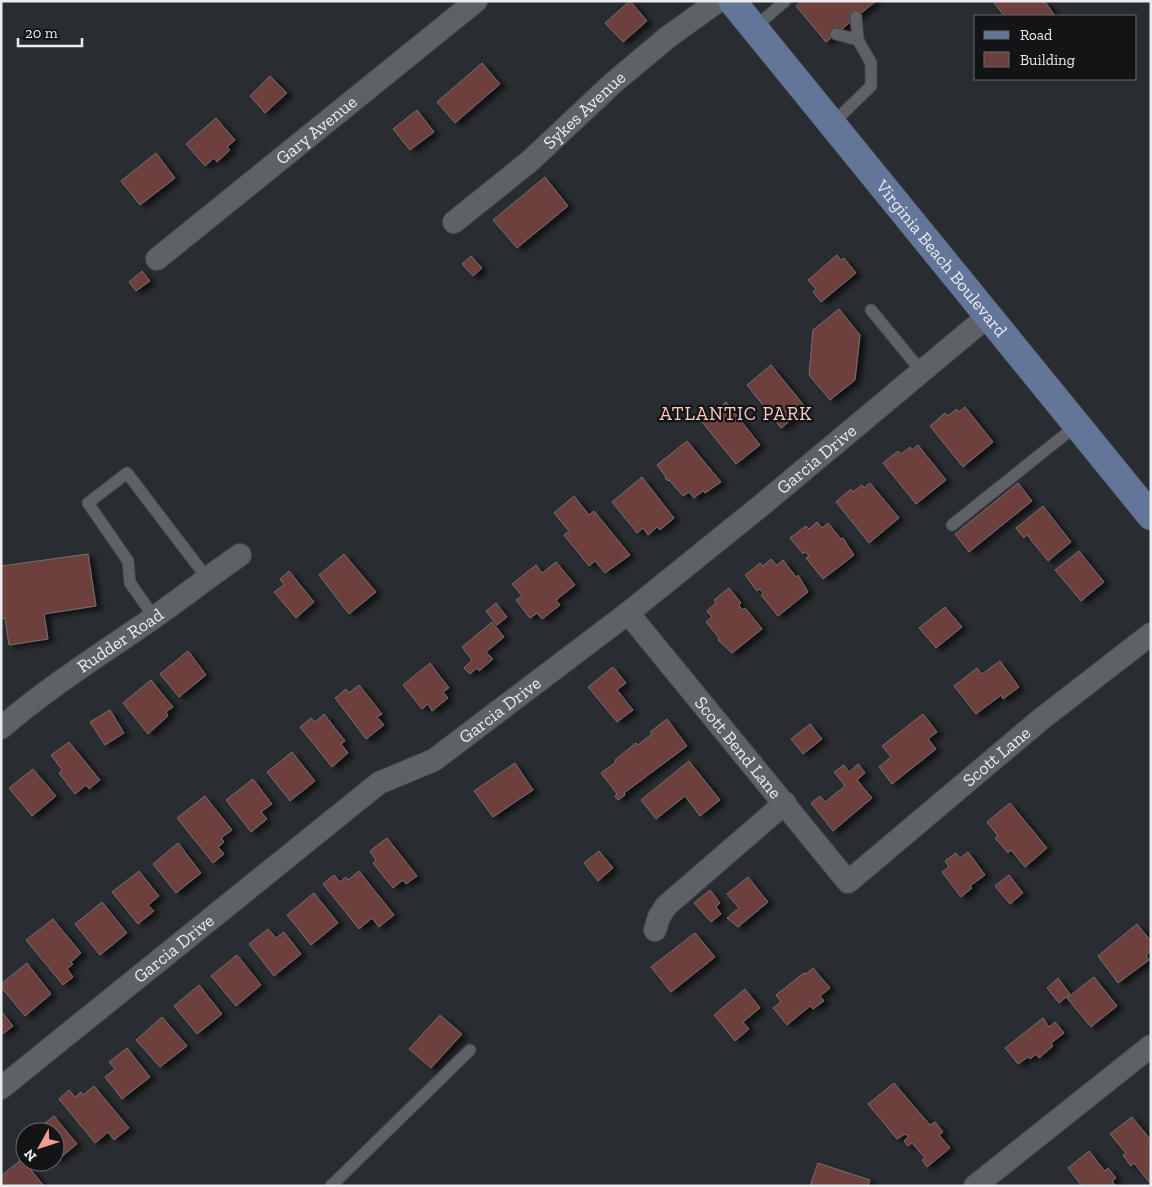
<svg xmlns="http://www.w3.org/2000/svg" width="1152" height="1187" font-family="'Zilla Slab',serif">
	<style>
		.building { fill: #6d403d; stroke: #766f6f; filter: url(#shadow) }
		.lines { fill: none; stroke-linecap: round; stroke-linejoin: round }
		.lane-casing { stroke: #46484c; stroke-width: 13 }
		.street-casing { stroke: #46484c; stroke-width: 24 }
		.primary-casing { stroke: #46484c; stroke-width: 29 }
		.lane { stroke: #5e6166; stroke-width: 11 }
		.street { stroke: #5e6166; stroke-width: 22 }
		.primary { stroke: #637598; stroke-width: 28 }
		.labels { text-anchor: middle; stroke-width: 4.5; stroke-linejoin: round; paint-order: stroke }
		.street-label { font-size: 18px; fill: #eaecef; stroke: #131416 }
		.neighbourhood-label { font-size: 19px; letter-spacing: 1px; fill: #fecac5; stroke: #131416 }
	</style>
	<defs>
		<filter id="shadow"><feDropShadow dx="5.5" dy="3" stdDeviation="2.5" flood-color="#0009"/></filter>
	</defs>
	<rect width="100%" height="100%" fill="#292c30"/>
	<!-- building -->
	<path class="building" d="M630 1 647 21 623 42 605 23Z
		M802 1H876L826 42 796 6Z
		M993 1H1042L1043 3 1045 2 1055 16H1004Z
		M482 63 500 84 455 123 437 102Z
		M270 76 287 93 265 113 250 96Z
		M417 110 434 132 410 150 393 129Z
		M216 118 235 140 227 147 230 150 217 162 214 158 205 166 186 144Z
		M156 153 175 178 140 205 121 181Z
		M545 177 568 206 517 248 493 220Z
		M837 255 841 260 844 258 856 273 821 302 813 292 816 289 808 280Z
		M471 256 482 268 473 276 462 264Z
		M142 271 150 281 136 291 129 282Z
		M839 309 860 335 855 380 830 400 809 375 813 330Z
		M771 365 806 408 781 428 747 385Z
		M726 402 760 445 736 464 702 422Z
		M965 407 993 442 963 467 930 426 945 413 948 416 957 409 959 412Z
		M687 441 721 482 705 493 703 491 694 498 689 492 683 496 669 480 668 481 665 478 666 477 657 465Z
		M918 445 946 480 916 504 883 463 898 451 901 454 910 447 912 450Z
		M642 477 674 518 660 530 657 527 648 535 643 528 637 533 612 502Z
		M870 483 899 518 869 543 836 502 851 489 853 492 862 485 864 488Z
		M1018 483 1032 501 969 552 955 534Z
		M574 496 589 515 594 511 630 555 605 573 595 561 589 566 564 535 569 531 554 513Z
		M1043 506 1071 542 1048 561 1027 535 1024 538 1016 528Z
		M817 522 822 528 828 523 841 539 843 538 854 555 823 579 806 558 809 556 805 552 803 554 790 538 806 526 809 529Z
		M1079 551 1104 582 1081 601 1055 570Z
		M88 554 96 606 44 614 48 639 9 645 5 618 1 619V566Z
		M344 554 376 592 349 614 319 575Z
		M771 559 777 565 783 560 796 577 798 575 808 592 778 616 761 595 763 593 760 589 757 591 745 575 760 563 763 566Z
		M556 562 575 585 556 600 560 605 542 619 537 613 530 618 516 600 522 596 512 584 536 565 542 573Z
		M289 571 314 602 296 618 274 592 284 585 280 579Z
		M729 588 741 603 739 605 742 610 745 608 762 629 732 653 718 640 719 638 706 622 712 617 707 611 716 603 714 600Z
		M496 603 507 617 497 625 486 611Z
		M945 607 962 627 936 648 919 628Z
		M492 622 504 637 486 652 493 659 479 671 477 668 470 674 464 668 472 660 462 647Z
		M188 651 206 675 179 697 160 674Z
		M1000 661 1019 687 1003 699 1001 695 976 714 954 686 977 668 982 674Z
		M430 663 449 688 443 692 448 698 432 711 428 704 422 709 403 685Z
		M613 667 626 683 617 690 633 710 617 722 588 687Z
		M151 680 173 707 166 712 168 716 148 734 123 703Z
		M359 685 382 714 377 717 384 725 366 739 335 698 346 689 349 693Z
		M110 710 124 733 105 745 90 722Z
		M324 714 345 741 341 744 348 753 332 767 300 727 311 718 315 722Z
		M923 714 937 732 928 739 936 749 892 784 879 767 891 757 882 746Z
		M667 719 687 746 624 793 625 795 618 800 615 796 617 794 601 773 616 762 615 760 636 743 638 745 652 734 650 732Z
		M810 724 822 739 803 754 791 739Z
		M69 742 100 780 89 789 86 785 75 794 59 773 62 770 51 755Z
		M292 752 315 781 290 801 267 772Z
		M689 761 720 800 700 816 685 796 656 819 641 800Z
		M515 763 533 790 493 817 474 791Z
		M858 764 865 773 857 780 872 798 833 831 811 803 820 796 825 802 845 786 834 772 844 765 849 772Z
		M33 769 56 796 32 816 9 788Z
		M253 779 272 804 261 812 267 819 251 832 226 800Z
		M205 796 232 830 221 838 224 842 218 847 224 854 213 863 177 818Z
		M1010 803 1047 848 1025 867 1011 850 1008 853 995 838 998 836 987 822Z
		M387 838 417 876 406 884 403 880 393 888 373 863 376 860 370 851Z
		M178 843 201 873 176 893 153 864Z
		M599 851 613 868 598 881 584 863Z
		M968 852 985 875 970 886 972 888 961 897 942 872 949 867 945 861 956 853 960 858Z
		M139 871 159 896 148 905 154 911 138 924 112 892Z
		M359 871 394 915 379 927 372 918 359 929 323 884 334 875 340 882 346 877 348 880Z
		M1009 875 1023 893 1010 904 995 886Z
		M748 877 768 902 738 927 727 918 739 908 727 894Z
		M710 890 720 903 716 907 721 914 711 922 694 903Z
		M314 893 338 923 311 945 287 915Z
		M102 902 127 933 100 955 75 924Z
		M53 919 81 953 71 962 73 964 67 969 73 977 63 985 26 940Z
		M1137 924 1151 941V951L1146 955 1149 960 1118 983 1098 956Z
		M268 929 276 938 284 932 301 954 274 976 249 944Z
		M695 933 715 957 671 992 651 967Z
		M237 955 261 985 236 1006 211 976Z
		M27 963 51 994 25 1016 1 987V984Z
		M813 968 830 988 820 996 824 1001 813 1009 810 1006 787 1025 773 1008 781 1002 776 995 804 973 806 974Z
		M1094 977 1117 1006 1091 1027 1067 998Z
		M1058 978 1070 994 1059 1003 1047 988Z
		M199 985 222 1014 197 1034 174 1006Z
		M745 989 760 1008 743 1022 749 1029 735 1041 714 1015Z
		M1 1011 13 1026 1 1035Z
		M440 1015 462 1034 431 1068 409 1049Z
		M162 1017 187 1046 160 1067 136 1040Z
		M1043 1018 1049 1027 1055 1022 1064 1033 1051 1043 1053 1046 1039 1058 1036 1054 1030 1059 1028 1057 1018 1064 1005 1048Z
		M127 1048 150 1077 122 1099 105 1077 115 1069 109 1062Z
		M894 1083 930 1125 935 1122 943 1132 939 1135 950 1148 927 1167 922 1160 925 1158 912 1143 908 1146 904 1141 908 1137 905 1134 897 1139 868 1104Z
		M94 1086 129 1128 114 1140 108 1132 95 1143 59 1099 69 1090 75 1097 81 1092 83 1095Z
		M54 1116 77 1144 55 1162V1132H34Z
		M1132 1117 1151 1140 1150 1183 1134 1163 1131 1166 1123 1155 1126 1153 1110 1134Z
		M1089 1151 1105 1171 1108 1168 1116 1178 1112 1181 1116 1186H1082L1068 1168Z
		M22 1159 44 1186H1V1176Z
		M818 1163 870 1180 868 1186H810Z"/>
	<g class="lines">
		<defs>
			<path id="lane" d="M856 17 858 40
				M754 28 785 1
				M832 124 871 86V63L858 40 836 34
				M871 310 922 372
				M952 525 1077 425
				M154 617 130 583 128 561 88 503 127 473 207 578
				M331 1186 470 1050"/>
			<g id="street">
				<path id="s1" d="M454 222 530 161 613 83 668 37 718 1"/>
				<path id="s2" d="M157 259 476 1"/>
				<path id="s3" d="M628 613 848 882 1040 720 1151 634"/>
				<path id="s4" d="M1 728C45 690 89 662 137 629 172 606 205 579 240 555"/>
				<path d="M655 930 659 917 666 906 785 803"/>
				<path id="s5" d="M1 1088 379 783 434 760 628 613 763 504 988 316"/>
				<path d="M975 1186 1151 1046"/>
			</g>
			<g id="primary">
				<path id="s6" d="M732 1 1151 516"/>
			</g>
		</defs>
		<!-- lane casing -->
		<use href="#lane" class="lane-casing"/>
		<!-- street casing -->
		<use href="#street" class="street-casing"/>
		<!-- primary casing -->
		<use href="#primary" class="primary-casing"/>
		<!-- lane -->
		<use href="#lane" class="lane"/>
		<!-- street -->
		<use href="#street" class="street"/>
		<!-- primary -->
		<use href="#primary" class="primary"/>
	</g>
	<g class="labels">
		<!-- street labels -->
		<g class="street-label">
			<text dy="6" stroke="none"><textPath href="#s1" startOffset="172">Sykes Avenue</textPath></text>
			<text dy="6" stroke="none"><textPath href="#s2" startOffset="205">Gary Avenue</textPath></text>
			<text dy="6" stroke="none"><textPath href="#s6" startOffset="332">Virginia Beach Boulevard</textPath></text>
			<text dy="6" stroke="none"><textPath href="#s5" startOffset="1032">Garcia Drive</textPath></text>
			<text dy="6" stroke="none"><textPath href="#s4" startOffset="148">Rudder Road</textPath></text>
			<text dy="6" stroke="none"><textPath href="#s5" startOffset="628">Garcia Drive</textPath></text>
			<text dy="6" stroke="none"><textPath href="#s3" startOffset="174">Scott Bend Lane</textPath></text>
			<text dy="6" stroke="none"><textPath href="#s3" startOffset="542">Scott Lane</textPath></text>
			<text dy="6" stroke="none"><textPath href="#s5" startOffset="222">Garcia Drive</textPath></text>
		</g>
		<!-- neighbourhood labels -->
		<g class="neighbourhood-label">
			<text x="736" y="420">ATLANTIC PARK</text>
		</g>
	</g>
	<!-- border -->
	<rect width="1152" height="1187" fill="none" stroke="#eaecef" stroke-width="5"/>
	<!-- legend -->
	<rect x="974" y="15" width="162" height="65" fill="#131416" stroke="#696a6d"/>
	<rect x="984" y="31" width="25" height="8" fill="#637598" stroke="#696a6d"/>
	<text x="1020" y="40" font-size="15" fill="#eaecef">Road</text>
	<rect x="984" y="52" width="25" height="15" fill="#6d403d" stroke="#696a6d"/>
	<text x="1020" y="65" font-size="15" fill="#eaecef">Building</text>
	<!-- north arrow -->
	<g transform="translate(40 1147) rotate(230)"><circle r="24" fill="#131416" stroke="#696a6d"/>
	<path d="M0-4L9 19L0 12L-9 19Z" fill="#f59c95"/>
	<text y="-8" font-size="14" font-weight="bold" text-anchor="middle" fill="#eaecef">N</text>
	</g>
	<!-- scale -->
	<path d="M18 38v8h64v-8" fill="none" stroke="#eaecef" stroke-width="2.5"/>
	<text x="25" y="38" font-size="15" fill="#eaecef" stroke="#131416" stroke-width="4" paint-order="stroke">20 m</text>
</svg>
